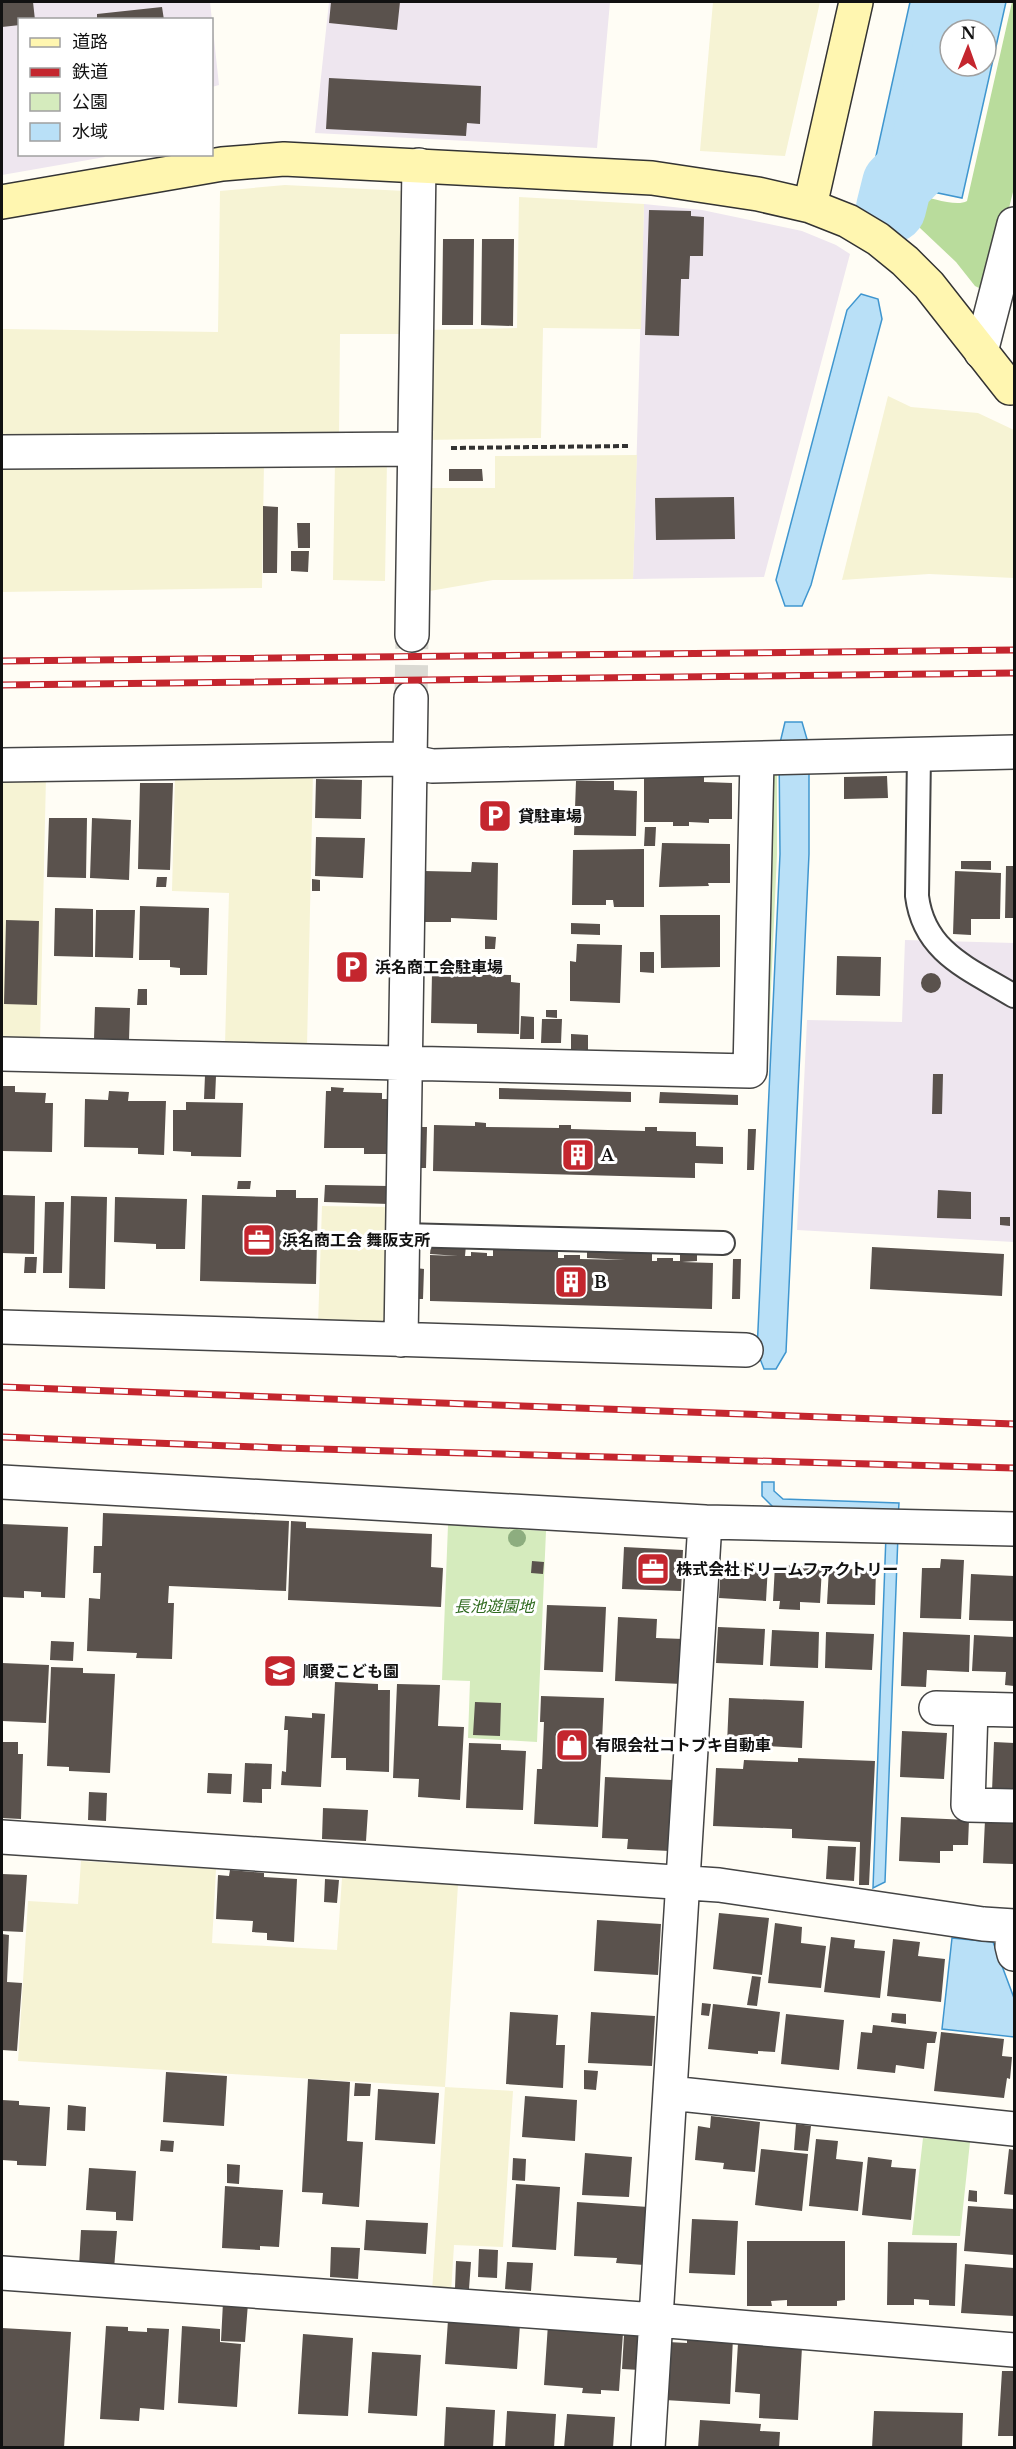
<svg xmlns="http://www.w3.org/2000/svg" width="1016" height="2449" font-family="'Libre Baskerville','Noto Sans JP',serif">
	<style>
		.industrial { fill: #eee6ef }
		.farmland { fill: #f6f3d4 }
		.green { fill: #d5ebbd }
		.forest { fill: #b9dc9c }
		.water { fill: #b9e0f7; stroke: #3f96cf; stroke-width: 1.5; fill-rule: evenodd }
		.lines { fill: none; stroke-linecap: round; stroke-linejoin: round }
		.river { stroke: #b9e0f7; stroke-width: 70 }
		.building { fill: #5a524d }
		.street-tunnel { stroke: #dbdad3; stroke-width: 33; stroke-dasharray: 33 16; stroke-linecap: butt }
		.lane-casing { stroke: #444; stroke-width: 26 }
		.street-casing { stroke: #444; stroke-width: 36 }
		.secondary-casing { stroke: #333; stroke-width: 36 }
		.path { stroke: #333; stroke-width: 4; stroke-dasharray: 6 3; stroke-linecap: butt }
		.lane { stroke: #fff; stroke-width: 22 }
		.street { stroke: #fff; stroke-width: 33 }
		.secondary { stroke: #fff6b0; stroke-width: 33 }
		.rail-casing { stroke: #c4262e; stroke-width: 7 }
		.rail { stroke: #fff; stroke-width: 4.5; stroke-dasharray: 14; stroke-linecap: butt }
		.tree { fill: #8dad7f }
		.labels { text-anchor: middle; stroke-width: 6; stroke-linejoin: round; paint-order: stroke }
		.poi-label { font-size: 16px; font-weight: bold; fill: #111; stroke: #fff; text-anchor: start }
		.park-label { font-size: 16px; font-style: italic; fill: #2f6b1f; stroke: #fff }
	</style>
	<rect width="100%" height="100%" fill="#fffdf5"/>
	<!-- industrial -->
	<path class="industrial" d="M2 2H210L219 85 212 87V20H20V154H104L105 157 2 175Z
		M329 2H610L597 148 315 133Z
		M644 204 702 210 802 231 836 245 850 254 764 577 633 579Z
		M905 940 1014 943V1242L797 1230 807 1020 902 1022Z"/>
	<!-- farmland -->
	<path class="farmland" d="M713 2H820L785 156 700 151Z
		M285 185 405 191 404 334H340L339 437 2 441V329L218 332 220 191Z
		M519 197 644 204 641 329 543 328 541 438 426 440 427 330 517 328Z
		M888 396 911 407 978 413 1014 430V578L929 574 842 580Z
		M637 455 633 579 493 580 424 592 425 488H495V456Z
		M387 460 385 581 333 580 335 461Z
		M264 462 262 588 2 592V464Z
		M313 773 307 1047 225 1045 229 893 172 891 175 776Z
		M46 777 40 1041 2 1040V778Z
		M322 1206 391 1207 389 1319 380 1328 318 1325Z
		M81 1861 216 1869 212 1943 337 1950 342 1878 458 1885 445 2087 513 2091 503 2247 454 2245 451 2293 432 2292 445 2087 18 2061 28 1901 78 1904Z"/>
	<!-- green -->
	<path class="green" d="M769 774H777V854L768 1055H762Z
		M448 1525 546 1531 537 1742 468 1738 470 1681 442 1680Z
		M923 2138 970 2142 960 2236 912 2235Z"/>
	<!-- forest -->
	<path class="forest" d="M1012 2H1014V188L990 284 983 290 975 286 956 262 920 228 913 219 908 201 913 196C928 195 955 208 967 201Z"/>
	<!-- water -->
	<path class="water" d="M910 2H1006L962 198 871 179ZM950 30H986V66H950Z
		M861 294 878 299 882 319 811 585 802 606H785L776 580 847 310Z
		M785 722H802L809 746V854L786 1352 776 1369H764L757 1351 780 854 779 747Z
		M762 1482H774V1491L783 1499 899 1503 898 1518 777 1511 762 1496Z
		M886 1535H898L885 1882 873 1888Z
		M952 1938 993 1942 1014 1998V2037L942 2029Z"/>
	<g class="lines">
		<!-- river -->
		<path class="river" d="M891 208 897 184 923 158 950 38"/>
	</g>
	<!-- building -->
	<path class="building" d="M2 2H33L35 20H20V25L2 27Z
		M331 2H400L397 30 329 23Z
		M162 7 164 20H97V14Z
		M329 78 481 86 480 124 467 123 466 136 326 129Z
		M649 210 691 211V216L704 217 703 256H690L689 279H681L679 336 645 335Z
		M443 239H474L473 325H442Z
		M482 239H514L513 326 481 325Z
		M449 469H482L483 481H449Z
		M734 497 735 539 656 540 655 498Z
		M263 506 278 507 277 573H263Z
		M297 523H310V548H298Z
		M291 551H309L308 572 291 571Z
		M704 774V782L732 783V819H709V823L689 822V826H673V822H644V775Z
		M887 776 888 798 844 799V777Z
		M316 779 362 780 361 819 315 818Z
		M576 781H614V790L637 791 636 836 574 835Z
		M140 783H173L170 870 138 869Z
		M49 818H87L86 878 47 877Z
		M92 818 131 820 129 880 90 878Z
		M645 827H656L655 846H644Z
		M316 837 365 838 363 878 315 876Z
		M662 843 730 844V883H708L709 886 659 887Z
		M644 849V907H614L613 900H606V905H572L573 850Z
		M961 861H991V870L961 869Z
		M472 862 498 863 497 920 451 918V922H422L424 871 471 872Z
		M1006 866H1014V918H1005Z
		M955 871 1001 873 1000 919H971V935L953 934Z
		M157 877H167L166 887H156Z
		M312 879 320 880V891H312Z
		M140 906 209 908 207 975H180V968L170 967V960H139Z
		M55 908 93 909V957L54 956Z
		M96 910H135L133 958 95 957Z
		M660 915H720V967L661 968Z
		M6 920 39 921 37 1005 4 1004Z
		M571 923 600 924V935L571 934Z
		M485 936 496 937 495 949H485Z
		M577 944 622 945 620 1003 570 1001V961L576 962Z
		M640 952H654V973L640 972Z
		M837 956 881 957 880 996 836 995Z
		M921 983a10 10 0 1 1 20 0a10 10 0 1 1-20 0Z
		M432 973 511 975V982L520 983 519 1034 477 1033V1024L431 1023Z
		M138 989H147V1005H137Z
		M95 1007 130 1008 129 1040 94 1039Z
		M546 1010H557V1018L546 1017Z
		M521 1016 534 1017V1039H520Z
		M542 1019H562L561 1043H541Z
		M571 1034 588 1035V1050L571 1049Z
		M933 1074H943L942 1114H932Z
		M205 1075 216 1076 215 1099H204Z
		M2 1086H15V1092L46 1093 45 1103H53L52 1152 2 1151Z
		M331 1087 344 1088 343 1092 382 1093V1099H392L390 1154H364V1148H324L326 1091H331Z
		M499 1088 631 1092V1102L499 1099Z
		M109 1091 129 1092 128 1101H166L164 1155 138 1154V1148L84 1147 85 1099 108 1100Z
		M660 1092 738 1095V1105L659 1103Z
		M186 1102 243 1103 241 1157 191 1156V1152L173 1151V1110H186Z
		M475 1122 486 1123V1127L559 1128V1125H571V1129L645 1131V1127H657V1131L696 1132V1146L723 1147V1164L695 1163V1178L433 1171 434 1125 475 1126Z
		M419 1127H427L426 1168H418Z
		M748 1129H756L754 1170H747Z
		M238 1181H251L250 1189H237Z
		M325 1185 389 1186V1204L324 1202Z
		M276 1190H296V1198H318L316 1284 200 1281 202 1195 276 1197Z
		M938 1190 971 1192V1219L937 1218Z
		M2 1195 35 1196 34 1254 2 1253Z
		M71 1196 107 1197 105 1289 69 1288Z
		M115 1197 187 1199 185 1249H156V1244L114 1242Z
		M45 1202H64L62 1273H43Z
		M1000 1217H1010V1226L1000 1225Z
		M431 1244 466 1245 465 1256H471V1252L487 1253V1256H493V1246L558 1247V1258H564V1255H580V1259L626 1260 587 1258V1248L652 1250V1261H657V1258H673V1261H680V1250L697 1251V1261L682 1262 713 1263 712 1309 430 1301V1255L458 1256 430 1254Z
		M872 1247 1004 1254 1002 1296 870 1289Z
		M25 1257H37L36 1273H24Z
		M733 1259H741L740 1299H732Z
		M416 1268 424 1269 423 1299H415Z
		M103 1513 289 1521 286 1591 169 1586 168 1603H174L172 1659 136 1658 137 1653 87 1651 89 1598 100 1599 101 1573H93L94 1546H102Z
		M291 1521 306 1522V1528L432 1534 431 1567 443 1568 441 1607 288 1600Z
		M2 1524 68 1527 65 1598 41 1597V1592L24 1591V1598L2 1597Z
		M624 1547 683 1550 681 1591 622 1589Z
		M941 1559 964 1560 961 1619 920 1618 922 1568H940Z
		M532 1561 544 1562 543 1574 531 1573Z
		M721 1563 768 1565 766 1601 719 1598Z
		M775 1565 822 1567 820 1603 800 1602V1610L779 1609 780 1601H773Z
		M829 1568 876 1570 875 1605 827 1604Z
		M971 1574 1014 1576V1621L969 1620Z
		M547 1605 606 1607 603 1672 544 1670Z
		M618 1617 657 1619 656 1638 684 1639 682 1684 615 1681Z
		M718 1627 765 1629 763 1665 716 1663Z
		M772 1630 819 1632 818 1668 770 1666Z
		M826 1632 874 1634 872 1670 825 1668Z
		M903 1632 970 1635 969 1672 927 1670 926 1687 901 1686Z
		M974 1635 1014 1637V1686L1005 1685 1006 1672 972 1671Z
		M51 1641 74 1642 73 1661 50 1660Z
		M2 1663 49 1665 46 1723 2 1721Z
		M51 1667 83 1668V1673L115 1674 110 1773 69 1771V1767L47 1766Z
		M335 1682 378 1684V1690H390L389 1772 346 1770V1758H331Z
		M397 1684 440 1685 438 1726 464 1727 460 1800 418 1797 419 1779 393 1778Z
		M541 1696 604 1698 598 1827 534 1824 537 1769H542L544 1722H540Z
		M729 1698 804 1701 802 1748 727 1744Z
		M475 1702 501 1703 500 1736 473 1735Z
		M312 1713 325 1714 321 1787 281 1785 282 1771 286 1772 288 1730H284L285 1716 312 1718Z
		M902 1731 947 1733 944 1779 900 1777Z
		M2 1742H18V1754H23L21 1819 2 1818Z
		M994 1742 1014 1743V1792L992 1791Z
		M469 1743 501 1744V1750L526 1751 523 1810 466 1808Z
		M798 1758 875 1761 869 1885H859L860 1842 792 1838V1829L713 1826 716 1768 743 1769 744 1760 798 1762Z
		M245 1763 272 1764 271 1789H262V1803L243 1802Z
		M208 1773 232 1774 231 1794 207 1793Z
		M605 1777 673 1780 670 1851 627 1849 628 1839 602 1838Z
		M89 1792 107 1793 106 1821 88 1820Z
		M323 1808 368 1810 366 1841 322 1839Z
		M901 1817 969 1820 968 1845H953V1851H940V1863L899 1861Z
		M985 1820 1014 1821V1864L983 1863Z
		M828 1846 856 1847 854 1881 826 1879Z
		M230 1870 264 1873V1877L297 1879 294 1942 267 1940V1933L252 1932 253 1921 216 1919 218 1875 229 1876Z
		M2 1874 27 1875 23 1932 2 1931Z
		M325 1879 339 1880 337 1903 324 1902Z
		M719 1913 769 1918 762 1975 713 1969Z
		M597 1920 661 1924 658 1975 594 1971Z
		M775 1923 802 1927 801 1943 826 1946 821 1988 768 1983Z
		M2 1934 9 1935 7 1982 22 1983 17 2051 2 2050Z
		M831 1937 855 1940 854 1948 885 1951 880 1998 824 1992Z
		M893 1939 920 1942 918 1956 945 1959 941 2002 887 1996Z
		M752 1976 761 1977 757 2006 747 2005Z
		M702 2003 711 2004 709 2016 701 2015Z
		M713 2004 780 2012 775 2052 758 2051V2054L708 2049Z
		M510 2012 558 2015 556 2045H565L563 2088 506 2084Z
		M591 2012 655 2016 652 2066 588 2063Z
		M892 2013 906 2014V2024L891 2022Z
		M786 2014 844 2020 839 2070 781 2064Z
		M873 2025 937 2032 935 2043H927L924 2069 896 2065 895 2073 857 2069 861 2032 872 2033Z
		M941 2032 1004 2039 1002 2056 1012 2057 1010 2079 1007 2078 1004 2098 934 2091Z
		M584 2070 598 2071 596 2090 584 2089Z
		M166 2072 227 2076 224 2126 163 2122Z
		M308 2079 350 2082 347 2141 363 2142 359 2207 322 2204 323 2193 302 2192Z
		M355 2083 371 2084 370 2096H354Z
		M378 2089 439 2093 435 2144 375 2140Z
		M525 2096 577 2100 575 2141 522 2137Z
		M2 2100 19 2101V2105L50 2107 46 2166 17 2165V2161L2 2160Z
		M68 2105 86 2107 85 2131 67 2130Z
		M711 2116 760 2122 755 2172 723 2169 724 2163 695 2160 698 2126 710 2128Z
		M796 2124 811 2126 808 2151 794 2150Z
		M816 2139 838 2141 836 2159 863 2162 858 2211 809 2206Z
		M161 2140 174 2141 173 2152 160 2151Z
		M761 2149 808 2154 802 2211 755 2205Z
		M1009 2149 1014 2150V2195L1004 2194Z
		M585 2153 632 2157 629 2197 582 2195Z
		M868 2157 892 2160 891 2167 916 2169 911 2220 862 2215Z
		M513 2158 526 2159 525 2181 512 2180Z
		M227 2164 240 2165 239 2184 227 2183Z
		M89 2168 136 2171 133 2221 116 2220V2212L86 2210Z
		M516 2184 560 2187 556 2250 512 2247Z
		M225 2186 283 2190 279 2247 260 2246V2250L222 2248Z
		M969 2190 977 2191V2202L968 2201Z
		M577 2202 648 2207 644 2265 616 2263 617 2258 574 2256Z
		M968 2206 1014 2209V2255L964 2251Z
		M692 2219 738 2221 735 2275 689 2273Z
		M366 2220 428 2223 426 2254 364 2250Z
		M81 2230 117 2231 114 2269 79 2267Z
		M747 2241H845V2300L837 2301V2306H787V2300L771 2301 772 2306H747Z
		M888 2242 957 2243 955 2306 929 2305V2300L914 2299V2305H887Z
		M331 2247 360 2248 358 2279 330 2277Z
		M479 2249 498 2250 497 2278 478 2277Z
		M456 2261 471 2262 469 2289 455 2288Z
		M507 2262 533 2263 531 2291 505 2289Z
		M965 2264 1014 2268V2316L961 2313Z
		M223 2302 248 2303 245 2342 221 2341Z
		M448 2320 520 2324 517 2369 445 2364Z
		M548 2324 623 2333 619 2391 601 2390V2394L582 2393 583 2388 544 2385Z
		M106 2326 128 2327V2331L147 2332V2328L169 2329 164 2410 140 2408 139 2421 100 2419Z
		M182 2326 220 2329V2342L241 2344 237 2407 178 2403Z
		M2 2328 71 2332 64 2448H2Z
		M303 2334 353 2338 348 2416 298 2414Z
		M624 2335 642 2336 640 2370 622 2369Z
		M733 2337 730 2404 665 2400 668 2342 687 2343V2338Z
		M738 2343 802 2347 798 2420 759 2418 760 2394 735 2392Z
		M372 2352 421 2355 417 2416 368 2413Z
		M1002 2371H1014V2436H998Z
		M446 2407 495 2410 493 2448H444Z
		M507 2411 556 2414 554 2448H505Z
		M874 2411 963 2413 962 2448H872Z
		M567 2414 615 2417 613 2448H564Z
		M700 2420 761 2424 760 2431 780 2432 779 2448H698Z"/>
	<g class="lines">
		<!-- street-tunnel -->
		<path class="street-tunnel" d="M411 698 412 635"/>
		<defs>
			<path id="lane" d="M919 755 917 896C924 953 970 969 1014 996
				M402 1235 723 1243"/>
			<path id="street" d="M981 352 1014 224
				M2 452 414 449
				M412 635 419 165
				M2 765 399 759 432 766 1014 752
				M2 1054 750 1071 757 759
				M2 1327 746 1350
				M401 1340 411 698
				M2 1482 705 1522 1014 1529
				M936 1708 1013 1710
				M971 1709 968 1805 1014 1806
				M2 1837 719 1885 983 1924 1014 1926
				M1013 1926 1012 1946 1014 1954
				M670 2093 1014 2129
				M2 2273 656 2320 1014 2350
				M648 2448 705 1522"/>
			<path id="secondary" d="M2 202 222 164 284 159 652 178 758 194 810 206 848 221 878 239 905 261 929 285 1010 388
				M810 206 856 2"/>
		</defs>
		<!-- lane casing -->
		<use href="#lane" class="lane-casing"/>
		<!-- street casing -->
		<use href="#street" class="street-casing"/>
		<!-- secondary casing -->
		<use href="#secondary" class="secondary-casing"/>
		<!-- path -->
		<path class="path" d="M451 448 629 446"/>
		<!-- lane -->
		<use href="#lane" class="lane"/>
		<!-- street -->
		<use href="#street" class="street"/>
		<!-- secondary -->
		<use href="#secondary" class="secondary"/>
		<defs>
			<path id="rail" d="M2 661 1014 650
				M2 685 1014 673
				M2 1387 1014 1424
				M2 1437 283 1448 1014 1468"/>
		</defs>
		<!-- rail casing -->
		<use href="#rail" class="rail-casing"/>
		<!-- rail -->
		<use href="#rail" class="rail"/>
	</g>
	<!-- trees -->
	<circle class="tree" cx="517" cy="1538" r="9"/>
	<!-- icons -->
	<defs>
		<symbol id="parking-square" viewBox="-11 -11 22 22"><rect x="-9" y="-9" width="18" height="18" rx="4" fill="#c4262e" stroke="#fff"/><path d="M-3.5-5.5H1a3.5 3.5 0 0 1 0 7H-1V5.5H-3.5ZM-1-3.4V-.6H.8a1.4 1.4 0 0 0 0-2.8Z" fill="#fff"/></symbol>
		<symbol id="building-square" viewBox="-11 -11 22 22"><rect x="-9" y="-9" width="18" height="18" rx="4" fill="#c4262e" stroke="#fff"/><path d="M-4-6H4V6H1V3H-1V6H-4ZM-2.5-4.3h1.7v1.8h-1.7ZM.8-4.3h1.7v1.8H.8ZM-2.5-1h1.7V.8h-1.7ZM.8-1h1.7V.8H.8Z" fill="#fff"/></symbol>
		<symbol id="office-square" viewBox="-11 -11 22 22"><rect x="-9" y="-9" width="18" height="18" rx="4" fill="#c4262e" stroke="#fff"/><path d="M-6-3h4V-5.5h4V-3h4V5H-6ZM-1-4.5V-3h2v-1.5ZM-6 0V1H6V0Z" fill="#fff"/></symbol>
		<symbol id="school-square" viewBox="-11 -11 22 22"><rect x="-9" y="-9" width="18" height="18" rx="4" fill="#c4262e" stroke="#fff"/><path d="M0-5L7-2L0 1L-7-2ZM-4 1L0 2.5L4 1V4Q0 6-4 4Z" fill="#fff"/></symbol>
		<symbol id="shop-square" viewBox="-11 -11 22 22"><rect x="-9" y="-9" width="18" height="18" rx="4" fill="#c4262e" stroke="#fff"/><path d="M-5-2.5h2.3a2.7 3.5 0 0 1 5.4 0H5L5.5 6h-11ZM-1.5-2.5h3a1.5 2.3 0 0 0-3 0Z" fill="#fff"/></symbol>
	</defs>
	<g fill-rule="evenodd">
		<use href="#parking-square" x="476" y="797" width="38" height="38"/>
		<use href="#parking-square" x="333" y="948" width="38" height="38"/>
		<use href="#building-square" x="559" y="1136" width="38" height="38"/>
		<use href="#office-square" x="240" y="1221" width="38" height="38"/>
		<use href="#building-square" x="552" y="1263" width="38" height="38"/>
		<use href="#office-square" x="634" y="1550" width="38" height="38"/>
		<use href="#school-square" x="261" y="1652" width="38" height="38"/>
		<use href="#shop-square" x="553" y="1726" width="38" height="38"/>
	</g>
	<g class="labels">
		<!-- poi labels -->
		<g class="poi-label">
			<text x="518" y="822">貸駐車場</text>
			<text x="375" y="973">浜名商工会駐車場</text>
			<text x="601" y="1161">A</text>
			<text x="282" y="1246">浜名商工会 舞阪支所</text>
			<text x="594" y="1288">B</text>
			<text x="676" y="1575">株式会社ドリームファクトリー</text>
			<text x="303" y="1677">順愛こども園</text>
			<text x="595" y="1751">有限会社コトブキ自動車</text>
		</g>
		<!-- park labels -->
		<g class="park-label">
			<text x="494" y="1612">長池遊園地</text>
		</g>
	</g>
	<!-- border -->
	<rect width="1016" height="2449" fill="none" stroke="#111111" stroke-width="6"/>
	<!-- legend -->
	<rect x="18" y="18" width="195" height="138" fill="#ffffff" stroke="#a0a0a0" stroke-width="1.5"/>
	<rect x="30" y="38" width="30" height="9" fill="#fff6b0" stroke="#a0a0a0" stroke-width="1.5"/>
	<text x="72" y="48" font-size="18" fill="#111111">道路</text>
	<rect x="30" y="68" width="30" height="9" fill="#c4262e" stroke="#a0a0a0" stroke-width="1.5"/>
	<text x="72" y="78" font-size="18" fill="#111111">鉄道</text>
	<rect x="30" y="93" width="30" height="18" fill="#d5ebbd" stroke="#a0a0a0" stroke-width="1.5"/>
	<text x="72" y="108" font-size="18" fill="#111111">公園</text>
	<rect x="30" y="123" width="30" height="18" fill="#b9e0f7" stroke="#a0a0a0" stroke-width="1.5"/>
	<text x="72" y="138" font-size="18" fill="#111111">水域</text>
	<!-- north arrow -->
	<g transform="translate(968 48) rotate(1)"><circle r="28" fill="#ffffff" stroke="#a0a0a0" stroke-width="1.5"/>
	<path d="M0-4.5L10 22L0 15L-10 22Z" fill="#c4262e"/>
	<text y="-9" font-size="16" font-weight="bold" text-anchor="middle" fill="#111111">N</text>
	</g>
</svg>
